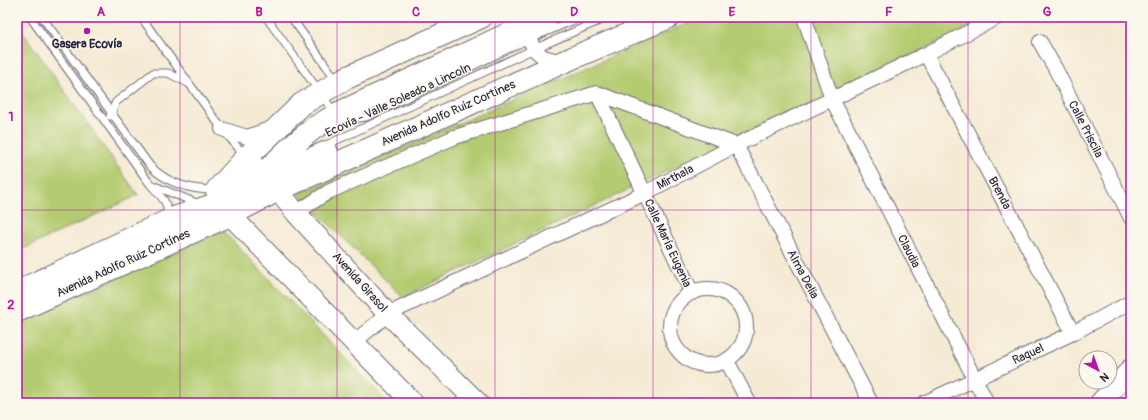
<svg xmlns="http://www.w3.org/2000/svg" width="1148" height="420" font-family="Pangolin,sans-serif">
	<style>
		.grass { fill: #b4cc71; stroke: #6b7756 }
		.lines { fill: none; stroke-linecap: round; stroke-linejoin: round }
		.lane-casing { stroke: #6c6871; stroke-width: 9 }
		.street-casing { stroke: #6c6871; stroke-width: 16 }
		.secondary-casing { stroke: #6c6871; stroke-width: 22 }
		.primary-casing { stroke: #6c6871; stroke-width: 24 }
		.lane { stroke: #fff; stroke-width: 7 }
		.street { stroke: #fff; stroke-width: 14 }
		.secondary { stroke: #fff; stroke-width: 20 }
		.primary { stroke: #fff; stroke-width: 22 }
		.grid { fill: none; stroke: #b5179e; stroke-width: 1; stroke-opacity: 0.55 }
		.poi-dot { fill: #b5179e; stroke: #fbf7ec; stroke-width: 1.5 }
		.labels { text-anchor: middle; stroke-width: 3; stroke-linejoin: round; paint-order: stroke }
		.poi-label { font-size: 12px; font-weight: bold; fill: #22223b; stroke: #fbf7ec }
		.street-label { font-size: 12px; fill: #22223b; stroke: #fbf7ec }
		.neatline { fill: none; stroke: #b5179e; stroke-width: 1.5 }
		.grid-label { font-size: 13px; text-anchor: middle; font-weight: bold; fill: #b5179e }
	</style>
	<rect width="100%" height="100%" fill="#fbf7ec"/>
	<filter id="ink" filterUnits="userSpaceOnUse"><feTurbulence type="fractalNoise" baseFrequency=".025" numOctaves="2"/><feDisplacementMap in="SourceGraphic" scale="8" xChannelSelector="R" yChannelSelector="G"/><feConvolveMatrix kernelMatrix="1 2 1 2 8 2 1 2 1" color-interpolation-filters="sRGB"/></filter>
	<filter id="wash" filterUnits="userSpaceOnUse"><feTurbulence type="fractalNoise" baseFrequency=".012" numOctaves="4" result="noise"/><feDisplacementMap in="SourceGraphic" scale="16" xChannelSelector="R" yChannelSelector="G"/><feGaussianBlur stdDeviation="0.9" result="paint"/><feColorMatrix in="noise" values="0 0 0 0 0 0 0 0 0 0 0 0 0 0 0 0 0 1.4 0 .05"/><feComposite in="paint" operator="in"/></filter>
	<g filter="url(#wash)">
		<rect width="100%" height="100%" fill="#f5ead4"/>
		<!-- grass -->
		<path class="grass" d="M702 17H991L403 297 298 194Z
			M17 24 138 195 17 252Z
			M223 231 388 403H17V323Z"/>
	</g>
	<g filter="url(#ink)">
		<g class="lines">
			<defs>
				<path id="lane" d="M30 17 150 184C159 195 170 202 167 217
					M42 17 150 166C167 183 191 190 215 190
					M141 17 220 126 245 156
					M266 17 331 108 337 111
					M291 17 337 81
					M110 116 116 102 153 73H168L188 83
					M348 116 359 118 366 117 529 39 581 17
					M324 146 534 49 608 17
					M152 185 199 204"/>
				<path id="street" d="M804 17 832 99 987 403
					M521 19 534 49 543 57 563 62
					M1040 42 1055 68 1131 218
					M926 54 1073 333
					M597 93 692 293
					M222 129 247 137 272 128
					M296 213 328 192 455 137 597 93 736 145 871 403
					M670 327a38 38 0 1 1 76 0a38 38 0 1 1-76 0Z
					M354 342 388 314 645 193 736 145 926 54 998 17
					M727 361 749 403
					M924 403 1073 333 1131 302"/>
				<path id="secondary" d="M246 158 278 190 296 213 388 314 478 403
					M230 215 413 403
					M1100 403 1131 369"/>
				<path id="primary" d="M267 178 327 152
					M224 208 220 203 217 190 246 158 302 104 344 79 481 17
					M17 292 174 218 220 203 239 192 262 175 292 146 314 128 339 113 449 62 523 27 547 17
					M17 311 230 215 278 190 563 62 669 17"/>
			</defs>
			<!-- lane casing -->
			<use href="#lane" class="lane-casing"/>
			<!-- street casing -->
			<use href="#street" class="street-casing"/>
			<!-- secondary casing -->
			<use href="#secondary" class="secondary-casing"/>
			<!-- primary casing -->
			<use href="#primary" class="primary-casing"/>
			<!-- lane -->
			<use href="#lane" class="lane"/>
			<!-- street -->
			<use href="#street" class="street"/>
			<!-- secondary -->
			<use href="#secondary" class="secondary"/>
			<!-- primary -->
			<use href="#primary" class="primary"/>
		</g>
	</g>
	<!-- grid -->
	<path class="grid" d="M180 17V403M337 17V403M495 17V403M653 17V403M811 17V403M968 17V403M17 210H1131"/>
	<!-- markers -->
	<circle class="poi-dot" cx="87" cy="31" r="4"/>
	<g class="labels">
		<!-- poi labels -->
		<g class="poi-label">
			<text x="87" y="48">Gasera Ecovía</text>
		</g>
		<!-- street labels -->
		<g class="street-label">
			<text transform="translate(398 100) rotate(-25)" y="4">Ecovía - Valle Soleado a Lincoln</text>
			<text transform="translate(448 113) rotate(-24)" y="4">Avenida Adolfo Ruiz Cortínes</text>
			<text transform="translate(1086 129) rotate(63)" y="4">Calle Priscila</text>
			<text transform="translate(675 177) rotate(-28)" y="4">Mirthala</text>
			<text transform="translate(1000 193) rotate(62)" y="4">Brenda</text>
			<text transform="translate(668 243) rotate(65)" y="4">Calle María Eugenia</text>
			<text transform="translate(909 251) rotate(63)" y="4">Claudia</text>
			<text transform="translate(123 263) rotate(-25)" y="4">Avenida Adolfo Ruiz Cortínes</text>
			<text transform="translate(803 274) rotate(62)" y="4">Alma Delia</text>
			<text transform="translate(360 282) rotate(48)" y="4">Avenida Girasol</text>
			<text transform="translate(1028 354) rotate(-25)" y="4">Raquel</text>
		</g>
	</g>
	<!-- margin -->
	<rect width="1148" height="420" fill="none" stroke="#fbf7ec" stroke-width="44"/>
	<!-- north arrow -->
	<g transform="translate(1098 370) rotate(139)"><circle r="19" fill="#fbf7ec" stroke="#a4a2a5"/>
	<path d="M0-3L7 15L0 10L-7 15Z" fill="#b5179e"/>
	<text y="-6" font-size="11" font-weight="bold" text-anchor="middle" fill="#22223b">N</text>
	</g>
	<rect x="22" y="22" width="1104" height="376" class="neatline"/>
	<g class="grid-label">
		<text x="101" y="16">A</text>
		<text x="259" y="16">B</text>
		<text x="416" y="16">C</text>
		<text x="574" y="16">D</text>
		<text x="732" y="16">E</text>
		<text x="889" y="16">F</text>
		<text x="1047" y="16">G</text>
		<text x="11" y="121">1</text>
		<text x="11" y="309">2</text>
	</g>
</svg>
